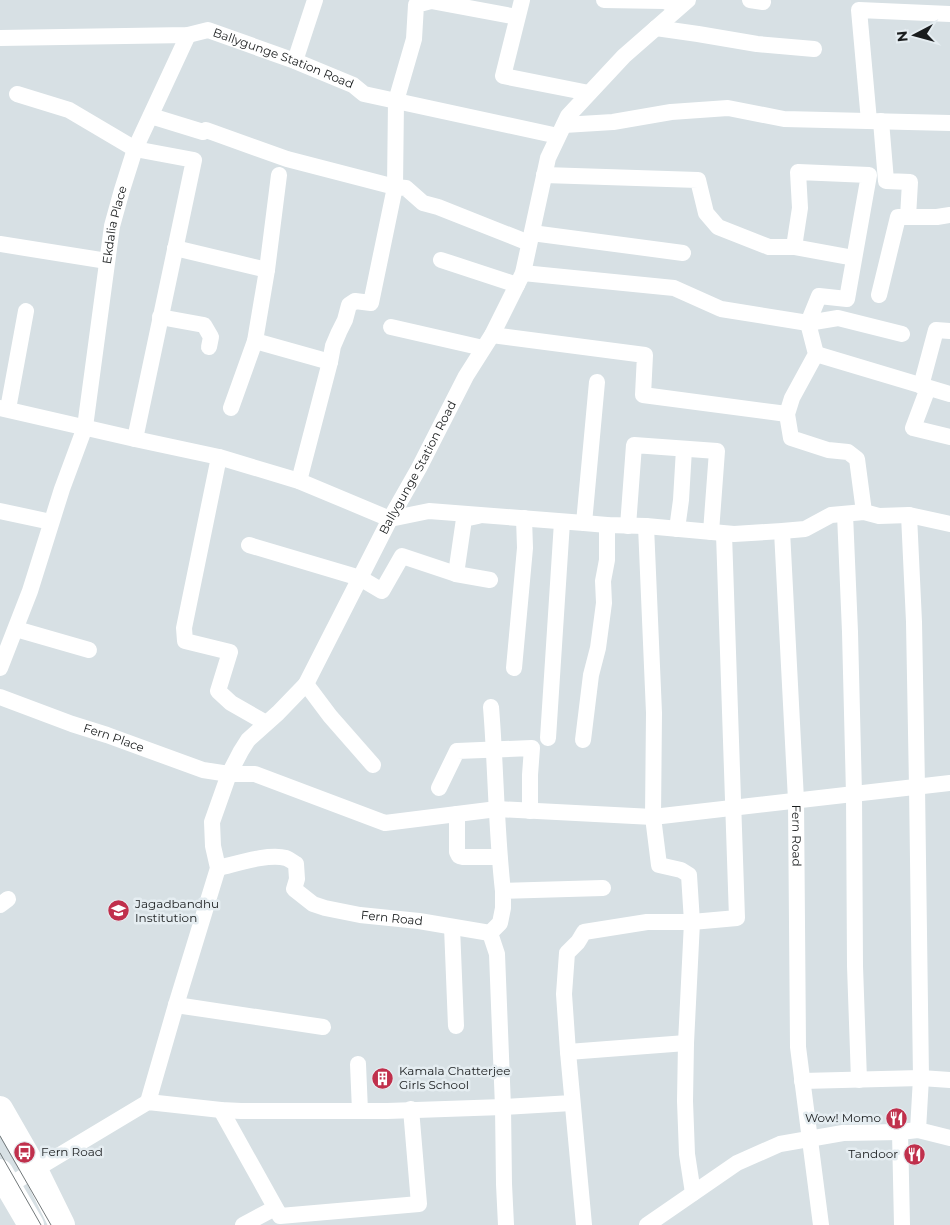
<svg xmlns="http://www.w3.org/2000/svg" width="950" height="1225" font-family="Montserrat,sans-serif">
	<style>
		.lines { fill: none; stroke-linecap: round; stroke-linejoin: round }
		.minor { stroke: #fff; stroke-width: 16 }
		.primary { stroke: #fff; stroke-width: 26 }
		.tram { stroke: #717779; stroke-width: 1 }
		.labels { text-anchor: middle; stroke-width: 5; stroke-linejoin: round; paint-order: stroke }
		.street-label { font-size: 12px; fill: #1a1d1e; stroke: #e5edf1 }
		.poi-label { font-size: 12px; fill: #1a1d1e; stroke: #e5edf1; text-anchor: start }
	</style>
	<rect width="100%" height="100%" fill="#d7e0e4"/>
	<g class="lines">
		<!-- minor -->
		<g class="minor">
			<path d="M522 0 503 76 589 93"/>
			<path d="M604 0 665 1 678 8"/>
			<path d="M750 0 763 2"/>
			<path d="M656 28 698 34 757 44 814 49"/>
			<path id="s1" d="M0 38 188 35 208 30 295 61 353 85 364 94 558 136"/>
			<path d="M295 61 315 0"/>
			<path d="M17 94 69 110 135 149 194 160 135 439"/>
			<path d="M151 116 203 132 206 130 287 159 395 187 406 188 423 203 438 207 529 243"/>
			<path d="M869 121 859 10 950 14"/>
			<path d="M881 121 886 181 910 182 908 217"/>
			<path d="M564 125 613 122 671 112 728 108 784 119 950 123"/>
			<path d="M544 175 698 180 706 213 718 227 769 247H794L800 208 798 172 869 175 847 299 819 296 808 323 816 354 792 398 787 414 791 438 828 450 848 452 857 459 864 512"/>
			<path d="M532 233 683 253"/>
			<path d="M0 244 107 261"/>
			<path d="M794 247 854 258"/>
			<path d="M175 248 267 270"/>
			<path d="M441 260 517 285"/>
			<path d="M523 273 674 288 721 309 808 323 838 318 902 334"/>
			<path d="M879 295 898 217H937L950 215"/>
			<path d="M160 317 204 325 211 337 209 347"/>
			<path d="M391 327 483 348"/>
			<path d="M492 335 645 355 643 395 787 414"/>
			<path d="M255 341 330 362"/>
			<path d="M816 354 950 394"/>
			<path d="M921 386 936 330 950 331"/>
			<path d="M928 388 913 428 950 437"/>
			<path d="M0 408 135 439 219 457 299 481 390 519 429 511 584 523 607 525 646 526 734 534 782 531 805 529 831 515 864 512 879 516 909 515 950 524"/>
			<path d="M231 408 255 341 267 270 279 175"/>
			<path d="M8 409 26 311"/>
			<path d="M219 457 184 628 185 641 230 652 218 691 231 703 266 723"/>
			<path d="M299 481 330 362 333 346 339 332 345 320 349 305 355 301 371 303 395 187 396 101 414 39 416 5 431 1 517 17"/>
			<path d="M0 511 51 522"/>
			<path d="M845 514 850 632 854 794 855 966 859 1080"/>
			<path d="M909 515 914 622 917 787 921 1078 918 1130"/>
			<path d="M584 523 597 382"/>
			<path d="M628 526 634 445 717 451 711 532"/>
			<path d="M646 526 654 713 653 817 659 865 681 870 689 875 692 922 686 1043 685 1101 687 1154 693 1193"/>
			<path d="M677 529 681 500 684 449"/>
			<path id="s2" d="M782 531 796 800 798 1047 821 1225"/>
			<path d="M249 545 360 578 382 591 402 556 456 574 490 580"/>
			<path d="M456 574 464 519 478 516"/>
			<path d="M16 629 89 650"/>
			<path id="s3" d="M0 668 30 591 62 489 85 427 112 226 122 190 135 149 188 35"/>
			<path d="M514 668 525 548 524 518"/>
			<path d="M306 684 330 716 373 765"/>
			<path id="s4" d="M0 697 72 724 107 735 203 770 229 774H255L385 823 497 809 653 817 950 783"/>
			<path d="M491 707C496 768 496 830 503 891"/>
			<path d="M548 738 562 522"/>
			<path d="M583 740 591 675 598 648 604 603 603 581 607 560V525"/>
			<path d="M439 788 457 751 532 748 530 775V811"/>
			<path d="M457 814V852L459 856 463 857H499"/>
			<path id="s5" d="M218 868C236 864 268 853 286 858 289 859 293 862 296 864L297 879 294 889 313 904 325 908 360 915 419 921 490 933 497 954 503 1107 504 1184 506 1225"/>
			<path d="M0 905 8 899"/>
			<path d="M452 927 456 1026"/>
			<path d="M490 933 500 923 503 908V891L603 888"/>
			<path d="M176 1005 323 1027"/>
			<path d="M568 1052 686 1043"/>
			<path d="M358 1064 360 1111"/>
			<path d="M802 1081 921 1078 950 1080"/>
			<path id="s6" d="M148 1102 176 1005 218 868 213 846 212 822 229 774 241 751 248 740 278 713 306 684 390 519 419 468 466 376 492 335 523 273 548 158 568 116 624 56 688 0"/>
			<path d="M221 1110 280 1216 419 1204 411 1109"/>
			<path d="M900 1132 902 1225"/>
			<path d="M8 1186 148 1102 221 1110 241 1111H387L503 1107 572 1103"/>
			<path d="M243 1225 275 1208"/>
			<path d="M584 1225 568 1052 564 994 567 953 578 942 584 932 647 922H692L737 918 724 534"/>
			<path d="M647 1225 737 1163 780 1144 843 1133 900 1132 918 1130 950 1138"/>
		</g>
		<!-- primary -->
		<path class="primary" d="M0 1109 35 1170 62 1225
			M0 1172 31 1225"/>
		<!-- tram -->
		<path class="tram" d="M0 1136 51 1225
			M0 1153 41 1225"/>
	</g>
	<!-- icons -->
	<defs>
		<symbol id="school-disc" viewBox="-11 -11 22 22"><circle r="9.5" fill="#c0304c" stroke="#e5edf1"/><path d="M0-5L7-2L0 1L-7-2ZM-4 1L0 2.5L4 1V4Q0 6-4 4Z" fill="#fff"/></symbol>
		<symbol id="building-disc" viewBox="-11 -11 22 22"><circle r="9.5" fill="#c0304c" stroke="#e5edf1"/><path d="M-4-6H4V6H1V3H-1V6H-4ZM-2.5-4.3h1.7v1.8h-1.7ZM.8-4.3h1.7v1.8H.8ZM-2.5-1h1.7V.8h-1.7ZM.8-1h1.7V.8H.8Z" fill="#fff"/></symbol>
		<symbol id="restaurant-disc" viewBox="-11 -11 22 22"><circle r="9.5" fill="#c0304c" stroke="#e5edf1"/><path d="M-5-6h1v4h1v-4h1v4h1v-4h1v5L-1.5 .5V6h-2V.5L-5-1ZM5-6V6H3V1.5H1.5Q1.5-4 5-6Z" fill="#fff"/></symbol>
		<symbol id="bus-disc" viewBox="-11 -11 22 22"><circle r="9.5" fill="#c0304c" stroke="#e5edf1"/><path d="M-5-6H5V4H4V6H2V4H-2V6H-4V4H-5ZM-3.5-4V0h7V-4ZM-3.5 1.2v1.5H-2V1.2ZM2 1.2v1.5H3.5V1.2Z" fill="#fff"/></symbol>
	</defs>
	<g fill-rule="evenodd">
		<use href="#school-disc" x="106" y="898" width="25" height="25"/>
		<use href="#building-disc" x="370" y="1066" width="25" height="25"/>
		<use href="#restaurant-disc" x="884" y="1106" width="25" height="25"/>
		<use href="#bus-disc" x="12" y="1140" width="25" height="25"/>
		<use href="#restaurant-disc" x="902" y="1142" width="25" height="25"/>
	</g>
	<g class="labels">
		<!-- street labels -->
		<g class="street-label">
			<text dy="4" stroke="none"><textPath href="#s1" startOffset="289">Ballygunge Station Road</textPath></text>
			<text dy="4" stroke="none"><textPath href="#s3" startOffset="460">Ekdalia Place</textPath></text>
			<text dy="4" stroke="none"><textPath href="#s6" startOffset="705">Ballygunge Station Road</textPath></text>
			<text dy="4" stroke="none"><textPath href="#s4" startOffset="121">Fern Place</textPath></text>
			<text dy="4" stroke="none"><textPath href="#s2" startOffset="305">Fern Road</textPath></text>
			<text dy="4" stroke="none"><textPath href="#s5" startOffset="211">Fern Road</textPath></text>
		</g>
		<!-- poi labels -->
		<g class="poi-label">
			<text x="135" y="908">Jagadbandhu<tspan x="135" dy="14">Institution</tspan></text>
			<text x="399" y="1075">Kamala Chatterjee<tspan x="399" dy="14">Girls School</tspan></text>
			<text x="881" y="1122" text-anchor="end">Wow! Momo</text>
			<text x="41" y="1156">Fern Road</text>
			<text x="898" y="1158" text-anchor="end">Tandoor</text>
		</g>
	</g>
	<!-- north arrow -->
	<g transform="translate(915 35) rotate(264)" stroke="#e5edf1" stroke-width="4" paint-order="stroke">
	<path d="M0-4L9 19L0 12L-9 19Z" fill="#1a1d1e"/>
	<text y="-8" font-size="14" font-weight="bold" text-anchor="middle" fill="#1a1d1e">N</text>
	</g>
</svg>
